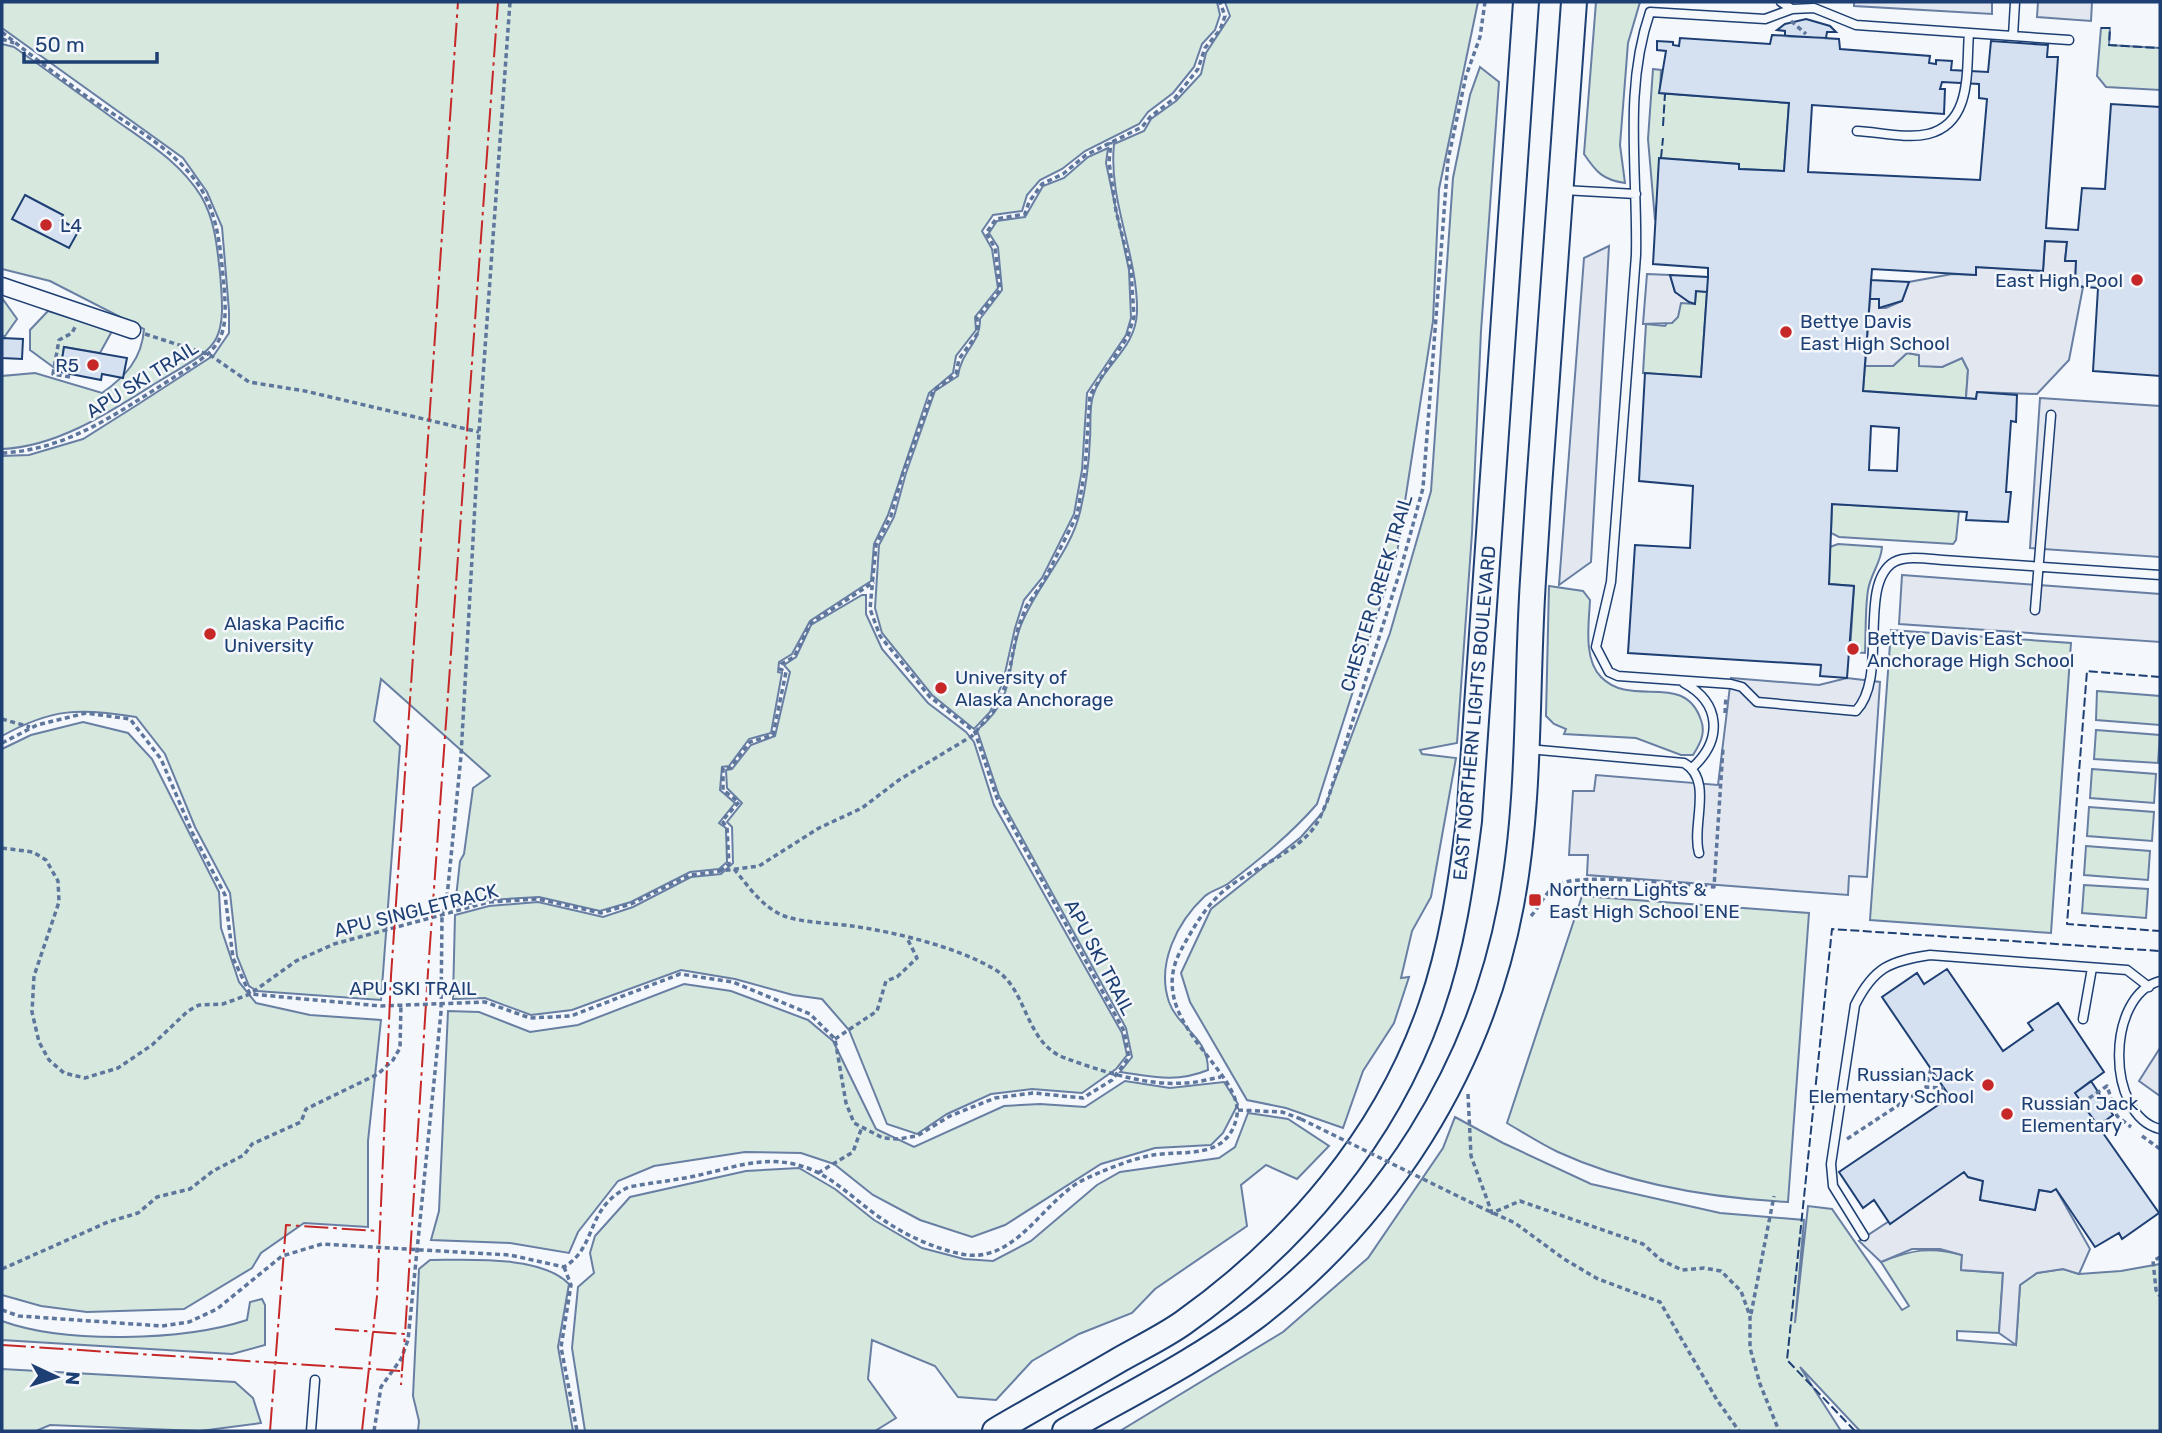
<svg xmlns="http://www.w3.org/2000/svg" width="2162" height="1433" font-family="Rubik,sans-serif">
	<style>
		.green { fill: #d7e8df; stroke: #687fa3; stroke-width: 2 }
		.parking { fill: #e3e8f0; stroke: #687fa3; stroke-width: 2 }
		.building { fill: #d5e0f0; stroke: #1d3f73; stroke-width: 2; fill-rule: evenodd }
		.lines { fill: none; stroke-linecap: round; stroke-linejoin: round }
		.service-casing { stroke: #1d3f73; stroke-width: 11 }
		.minor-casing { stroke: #1d3f73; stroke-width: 19 }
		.primary-casing { stroke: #1d3f73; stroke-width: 28 }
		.path { stroke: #5e769c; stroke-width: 3.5; stroke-dasharray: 5 3.5; stroke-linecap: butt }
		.service { stroke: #f4f7fb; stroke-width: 8 }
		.minor { stroke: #f4f7fb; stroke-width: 16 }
		.primary { stroke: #f4f7fb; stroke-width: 24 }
		.path-bridge { stroke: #5e769c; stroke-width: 3.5; stroke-dasharray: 5 3.5; stroke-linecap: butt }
		.fence { stroke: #1d3f73; stroke-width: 2; stroke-dasharray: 9 3.5; stroke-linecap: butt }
		.power { stroke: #c62828; stroke-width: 2; stroke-dasharray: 24 5 3.5 5; stroke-linecap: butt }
		.poi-dot { fill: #c62828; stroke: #f4f7fb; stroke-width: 2.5 }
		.labels { text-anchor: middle; stroke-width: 5; stroke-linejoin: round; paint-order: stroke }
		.poi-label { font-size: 19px; fill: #1d3f73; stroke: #f4f7fb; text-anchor: start }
		.street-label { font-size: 19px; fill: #1d3f73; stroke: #f4f7fb }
	</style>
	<rect width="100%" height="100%" fill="#f4f7fb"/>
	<!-- green -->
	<path class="green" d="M2 2H1217L1220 15 1215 30 1202 44 1194 67 1173 93 1148 112 1139 124 1085 151 1062 169 1040 180 1027 195 1022 211 993 215 982 231 992 249 998 288 975 317 976 330 956 356 953 373 929 393 888 515 874 544 871 581 810 621 792 654 779 662 778 672 782 673 771 733 749 739 729 766 722 767 720 790 735 803 719 823 726 828 727 862 719 869 690 872 631 902 600 911 539 897 489 900 455 907 460 861 464 854 473 788 490 776 381 679 374 721 400 746 381 1000 257 991 249 986 237 956 230 893 195 827 165 754 136 717C80 708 52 708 2 736V456L29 455 83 439 137 405 214 355 229 333V311L222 227 207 192 183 158 2 28Z
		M1225 2H1478L1439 189 1433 321 1397 553 1317 804C1291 834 1260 859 1229 883 1222 888 1212 890 1205 896 1177 922 1156 964 1169 1002 1179 1029 1208 1036 1208 1070 1176 1083 1154 1077 1120 1072L1132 1057 1126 1028 999 796 977 730C1018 697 1005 667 1021 625 1036 586 1070 554 1080 512 1086 487 1089 464 1090 438 1091 426 1089 408 1093 396 1102 366 1136 349 1137 312 1138 255 1108 201 1114 144L1144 131 1151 119 1176 101 1201 74 1206 53 1230 16Z
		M1596 2H1640L1628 43 1620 145 1625 183C1603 180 1596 172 1584 154Z
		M2101 28H2110L2109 45 2160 48V90L2106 87 2097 76Z
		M2 44 14 47C48 71 81 95 114 119 146 142 179 161 201 196 215 220 217 246 220 273 227 349 218 345 156 383 110 412 57 447 2 449V376L35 373 102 393C125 377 142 359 144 329L50 281 2 269Z
		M1480 67 1499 82 1481 331 1472 533 1457 743 1420 750 1422 754 1456 758 1431 897 1412 931 1401 978 1409 977 1394 1023 1363 1071 1343 1128 1286 1108 1247 1100 1190 1002 1181 973 1211 909 1301 837 1323 812 1390 633 1431 491 1453 178 1470 95Z
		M1653 69 1661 70 1660 93 1789 103 1784 171 1739 169 1738 164 1662 158 1655 220 1648 139Z
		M1108 148 1106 163 1129 270 1131 318 1126 335 1087 393 1082 470 1074 514 1042 578 1024 600 1015 628 1003 682 990 712 974 729 932 695 882 633 875 608 879 545 894 517 906 473 935 391 958 376C961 351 981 343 980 319L1002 290 998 247 989 233 997 221 1025 217 1043 186 1064 178 1088 157Z
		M1696 291 1707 292 1701 377 1643 373 1646 324 1665 326 1681 303H1695Z
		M2 298 17 319 5 336H2Z
		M48 311 112 331 100 353 64 347 60 372 30 350V330Z
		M1907 353 1919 355V365L1942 367 1962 358 1968 370 1966 398 1863 391 1865 366H1893Z
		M1832 504 1959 511 1956 540 1953 544 1839 537 1831 533Z
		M1838 544 1882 547C1881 563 1871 573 1868 590 1865 610 1866 632 1865 653L1850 652 1854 586 1829 584 1830 547Z
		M1549 586 1583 591 1590 600C1589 623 1583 659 1601 677 1632 709 1684 670 1701 720 1706 733 1700 744 1693 755H1681L1636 738 1564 734 1566 729 1554 724 1546 716Z
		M862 595H866V614L882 649 928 703 966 732 974 742 994 805 1122 1033 1127 1055 1116 1069 1082 1093 1032 1089 991 1094 947 1114 917 1134 887 1124 849 1030 822 999 793 995 735 979 681 970 572 1010 531 1015 485 998 453 999 455 915 489 906 538 902 603 917 633 907 691 877 721 874 733 863 732 827 727 822 742 803 727 788 726 770 732 769 751 745 775 736 790 672 784 665 796 657 811 625Z
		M1891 630 2071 643 2051 933 1870 920Z
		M2097 691 2160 696V725L2096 720Z
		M83 722 128 733 152 759 219 892 221 928 239 982 256 1003 310 1015 381 1020 368 1141V1227L304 1223 261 1253 252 1268 184 1309 87 1312 41 1306 2 1295V749L31 735Z
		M2096 730 2160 735 2158 763 2094 759Z
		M2092 769 2156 774 2154 803 2090 798Z
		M2089 807 2154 812 2152 841 2087 836Z
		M2086 846 2150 851 2148 880 2084 875Z
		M2084 885 2148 889 2146 918 2082 913Z
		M1582 896 1809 913 1788 1202C1712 1198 1628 1184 1558 1152 1541 1144 1524 1133 1507 1123Z
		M684 984 731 991 808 1020 833 1041 876 1129 914 1147 1004 1106 1040 1104 1085 1107 1125 1081 1170 1088 1224 1082 1238 1104 1223 1133 1211 1145 1155 1148 1101 1164 1005 1225 972 1237 920 1220 873 1195 834 1164 801 1153 745 1152 654 1166 618 1181 578 1232 569 1253 510 1243 431 1240 439 1211 448 1011 479 1012 530 1032 578 1025Z
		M1248 1113 1288 1119 1329 1146 1297 1179 1266 1165 1241 1185 1247 1226 1155 1289 1132 1313 1079 1334 1032 1361 996 1400 958 1397 935 1366 872 1340 868 1379 896 1418 875 1431H585L572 1348 578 1287 594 1273 590 1253 595 1236 630 1197 746 1171 799 1168 835 1189 874 1220 922 1248 964 1259 993 1261 1031 1241 1097 1185 1120 1172 1219 1158 1235 1147Z
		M1455 1117 1503 1143 1591 1184 1720 1213 1804 1220 1795 1323 1808 1206 1832 1209 1902 1310 1909 1306 1881 1262C1911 1250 1931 1246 1962 1255L1961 1270 2003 1273 1999 1333 1957 1331V1340L2016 1345 2020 1285 2037 1273 2063 1269 2079 1274 2121 1271 2160 1264V1431H1860L1800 1367 1841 1431H1120L1283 1332 1368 1258 1443 1148Z
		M430 1260C468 1260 541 1255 569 1284L558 1347 573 1431H418L419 1421 413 1396 419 1269Z
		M262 1299 265 1305V1345L232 1354 2 1340V1321C65 1344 183 1341 247 1320L250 1302Z
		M2 1369 235 1382 253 1398 261 1423 200 1431 50 1425 36 1431H2Z"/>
	<!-- parking -->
	<path class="parking" d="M1854 2H1992V14L1854 6Z
		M2038 2H2092L2091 21 2037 17Z
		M2045 241 2067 242 2065 260 2076 261 2075 285 2083 287 2069 360 2037 394 1977 392 1976 399 1966 398 1968 370 1962 358 1942 367 1919 366V355L1907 353 1893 366H1865L1870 299H1879V308H1886L1902 301 1909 282 1952 274 1976 275V267L2043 271Z
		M1609 246 1591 562 1559 585 1584 258Z
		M1647 274 1670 275 1675 292 1695 304 1681 303 1678 317 1672 323 1643 324Z
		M2040 398 2160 406V557L2030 548Z
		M1902 575 2160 594V642L1899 624Z
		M1731 678 1819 685 1847 678 1880 682 1867 877 1849 876 1848 895 1587 875 1588 855H1569L1573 791H1594L1596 775 1718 785Z
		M2160 1048V1096L2139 1081Z
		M1964 1172 1968 1177 1983 1181 1980 1200 2035 1210 2039 1190 2051 1192 2056 1189 2090 1249 2079 1274 2063 1269 2037 1273 2020 1285 2016 1345 1999 1333 2003 1273 1961 1270 1962 1255 1940 1249H1912L1881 1262 1859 1241Z"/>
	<!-- building -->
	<path class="building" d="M1806 19 1830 26 1836 32H1827L1826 38 1785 36V31L1777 30 1785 24Z
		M1772 35 1839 39 1840 49 1930 56 1929 63 1936 64V60L1952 61 1951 70 1988 72 1991 41 2048 45 2047 57H2058L2046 228 2078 230 2082 188 2105 189 2111 104 2160 107V376L2093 371 2098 288 2075 286 2076 261H2065L2067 242 2045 241 2043 271 1976 267V275L1872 269 1863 391 1976 399 1977 392 2017 395 2016 422 2011 421 2006 492H2011L2008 522 1966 520 1967 512 1832 504 1829 584 1854 586 1847 678 1820 676 1821 665 1628 653 1635 545 1690 548 1693 486 1639 481 1645 373 1701 377 1708 277V268L1653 264 1659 158 1739 164V169L1784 171 1789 103 1659 93 1666 51 1657 50V41L1673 42V45L1679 46 1680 38 1770 44ZM1942 82 1979 84V98L1987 99 1980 180 1808 172 1812 105 1944 114 1945 89H1940ZM1871 426 1899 428 1897 471 1869 470Z
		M25 195 63 215 60 220 79 230 69 248 12 219Z
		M1670 275 1708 277 1707 292 1696 291 1695 304 1689 302 1675 292Z
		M1871 280 1909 282 1902 301 1879 308V299H1870Z
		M2 338 23 339 22 359 2 358Z
		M64 347 127 358 123 378 102 374 101 380 60 372Z
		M1947 969 2003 1051 2033 1030 2028 1023 2058 1003 2104 1072 2075 1093 2159 1213 2122 1239 2119 1233 2095 1247 2056 1189 2051 1192 2039 1190 2035 1210 1980 1200 1983 1181 1968 1177 1964 1172 1890 1224 1874 1200 1863 1208 1839 1172 1950 1097 1882 997 1917 973 1924 984Z
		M2091 1081 2113 1115 2098 1126 2075 1093Z"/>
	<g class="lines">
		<defs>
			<path id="service" d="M1781 2 1792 9
				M2013 36 2015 2
				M2069 40 1856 25 1814 8 1792 9 1765 19 1650 12C1623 91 1638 173 1636 255L1611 582 1596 647 1609 672 1618 676 1731 684 1742 687 1757 702 1856 711C1889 677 1857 584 1894 562 1906 555 1929 559 1943 560L2160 575
				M1857 131C1878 132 1907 139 1928 134 1973 123 1966 69 1969 33
				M1563 190 1636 194
				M2035 610 2051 415
				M1684 683C1721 703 1723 740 1692 768
				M1528 749 1684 763C1714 780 1691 825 1699 853
				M2160 981C2106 995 2105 1115 2160 1129
				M2083 1019 2092 968
				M1864 1236 1833 1186 1831 1164 1855 1005C1874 967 1890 961 1930 955L2127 970 2149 987
				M311 1431 315 1380"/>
			<path id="minor" d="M2 286 132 330"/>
			<path id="primary" d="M995 1431C1036 1407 1078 1384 1119 1360 1140 1348 1163 1337 1183 1323 1294 1244 1386 1137 1431 1007 1452 947 1461 884 1469 821L1526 2
				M1065 1431C1128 1395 1195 1362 1254 1318 1387 1216 1480 1070 1511 905 1531 799 1526 687 1533 580 1545 387 1560 194 1574 2"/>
		</defs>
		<!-- service casing -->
		<use href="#service" class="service-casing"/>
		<!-- minor casing -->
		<use href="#minor" class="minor-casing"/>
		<!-- primary casing -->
		<use href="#primary" class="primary-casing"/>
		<!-- path -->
		<path class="path" d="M1791 21 1806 34
			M2 32C29 54 57 75 86 96 126 124 184 152 206 198 218 223 220 247 223 275 230 345 222 347 165 383 113 416 65 450 2 453
			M2 39 14 43
			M145 334 210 355 249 382 305 391 479 432
			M70 377 53 374 59 340 72 333 75 327
			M1725 713 1726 696
			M2 719 30 727
			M2 743 37 725 86 713 130 719 161 759 192 832 225 895 233 958 250 994 381 1006 485 1002 530 1018 571 1016 680 974 733 982 810 1014 835 1039 846 1103 854 1123 883 1138 898 1139 917 1136 950 1116 995 1098 1033 1093 1083 1098 1112 1080 1129 1057 1124 1031 997 798 975 732 930 697 880 636 870 609 876 545 891 516 903 473 933 391 956 374 959 359 978 333 977 318 1000 290 995 248 986 233 996 219 1025 214 1029 202 1042 184 1063 174 1086 155 1142 127 1150 117 1175 98 1198 69 1205 48 1220 30 1225 16 1220 2
			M2 848 33 852 46 860 58 881 59 902 34 976 32 1012 39 1042 49 1060 64 1073 85 1078 118 1068 152 1045 188 1011 199 1005 223 1004 250 994 296 961 334 944 489 902 538 899 601 913 631 904 690 875 759 866 819 828 862 808 899 780 972 736 993 712 1007 682 1018 628 1026 607 1044 581 1077 515 1085 470 1090 395 1128 336 1134 317 1131 270 1116 211 1109 162 1111 142
			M734 869C749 887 762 907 784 916 804 923 831 923 852 926 895 932 957 947 994 969 1028 988 1024 1043 1065 1058 1101 1071 1146 1086 1184 1083 1196 1083 1209 1079 1221 1077
			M720 871 729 864 727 827 722 821 739 802 723 790V768H730L750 742 773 735 786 672 780 669 781 664 794 657 811 623 874 582
			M1531 916C1539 907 1546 892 1555 886 1577 871 1683 885 1714 887L1723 748
			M835 1039 877 1011 886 981 897 977 917 958 907 938
			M1931 1069 1926 1087 1944 1088
			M1468 1094 1471 1156 1492 1213 1520 1201 1643 1244 1661 1260 1682 1270 1704 1268 1721 1271 1741 1291 1750 1316V1348L1760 1384 1779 1431
			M2082 1103 2107 1086 2117 1116 2131 1127
			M1238 1110 1282 1112 1301 1119
			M2142 1136 2160 1149
			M1847 1139 1926 1087
			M818 1173 853 1152 862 1127
			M1478 1206 1515 1223 1564 1259 1598 1279 1660 1302 1717 1400 1739 1431
			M2160 1257 2153 1261 2156 1290 2160 1296
			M564 1267 571 1285 561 1347 577 1431
			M2 1269 108 1222 138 1213 157 1197 190 1189 213 1171 244 1155 252 1144 301 1122 306 1109 378 1074 393 1060 400 1048 401 1004
			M2 1310 19 1316 162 1326 189 1322 217 1309 282 1256 322 1244 510 1255 564 1267C598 1247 585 1207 629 1187 654 1182 680 1180 704 1174 741 1165 772 1154 810 1169 837 1180 858 1203 882 1219 905 1235 933 1248 961 1254 1009 1264 1036 1215 1068 1190 1077 1182 1091 1176 1101 1172 1117 1165 1136 1158 1153 1155 1184 1150 1225 1160 1236 1120 1250 1073 1141 1023 1181 950 1193 928 1207 904 1226 889 1251 869 1298 852 1315 826 1320 819 1323 810 1327 802L1401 568 1423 488 1448 160 1466 76 1480 37 1485 2
			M1751 1314 1774 1196
			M374 1431 381 1387 401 1359 408 1340 441 1012 442 916 447 897 461 756 479 432 510 2"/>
		<!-- service -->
		<use href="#service" class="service"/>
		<!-- minor -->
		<use href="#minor" class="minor"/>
		<!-- primary -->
		<use href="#primary" class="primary"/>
		<!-- path-bridge -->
		<path class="path-bridge" d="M1301 1119 1478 1206"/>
		<!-- fence -->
		<path class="fence" d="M2101 28H2110L2109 45 2160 48
			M1663 126 1665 94
			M1661 158 1663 138
			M2160 677 2087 671 2067 924 2160 931
			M1855 1431 1787 1360 1832 929 2160 951"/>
		<!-- power -->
		<path class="power" d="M335 1329 405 1334 428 972 498 2
			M2 1345 402 1371 401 1385
			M402 1371 405 1334
			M270 1431 286 1225 378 1231
			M362 1431 377 1296 391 976 458 2"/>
	</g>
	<!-- markers -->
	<g class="poi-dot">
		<circle cx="46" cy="225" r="7"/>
		<circle cx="2137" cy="280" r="7"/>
		<circle cx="1786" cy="332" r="7"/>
		<circle cx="93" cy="365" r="7"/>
		<circle cx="210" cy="634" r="7"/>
		<circle cx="1853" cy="649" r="7"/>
		<circle cx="941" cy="688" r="7"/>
		<rect x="1528" y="893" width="14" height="14" rx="3.5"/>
		<circle cx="1988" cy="1085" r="7"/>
		<circle cx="2007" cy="1114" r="7"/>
	</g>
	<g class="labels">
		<!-- poi labels -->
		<g class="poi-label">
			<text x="60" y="232">L4</text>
			<text x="2123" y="287" text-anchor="end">East High Pool</text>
			<text x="1800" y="328">Bettye Davis<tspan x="1800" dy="22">East High School</tspan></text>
			<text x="79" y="372" text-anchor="end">R5</text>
			<text x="224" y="630">Alaska Pacific<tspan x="224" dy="22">University</tspan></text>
			<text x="1867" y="645">Bettye Davis East<tspan x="1867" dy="22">Anchorage High School</tspan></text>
			<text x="955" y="684">University of<tspan x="955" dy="22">Alaska Anchorage</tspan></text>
			<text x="1549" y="896">Northern Lights &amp;<tspan x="1549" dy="22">East High School ENE</tspan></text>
			<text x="1974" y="1081" text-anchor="end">Russian Jack<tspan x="1974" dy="22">Elementary School</tspan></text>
			<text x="2021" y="1110">Russian Jack<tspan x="2021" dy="22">Elementary</tspan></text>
		</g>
		<!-- street labels -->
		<g class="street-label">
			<text transform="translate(142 379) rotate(-32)" y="7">APU SKI TRAIL</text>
			<text transform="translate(1376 593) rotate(-73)" y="7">CHESTER CREEK TRAIL</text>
			<text transform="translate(1474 713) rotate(-85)" y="7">EAST NORTHERN LIGHTS BOULEVARD</text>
			<text transform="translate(416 910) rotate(-14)" y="7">APU SINGLETRACK</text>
			<text transform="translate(1100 957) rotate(62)" y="7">APU SKI TRAIL</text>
			<text x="413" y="995">APU SKI TRAIL</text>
		</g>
	</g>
	<!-- border -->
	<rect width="2162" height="1433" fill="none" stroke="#1d3f73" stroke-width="7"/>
	<!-- north arrow -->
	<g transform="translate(56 1377) rotate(94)" stroke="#f4f7fb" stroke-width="5" paint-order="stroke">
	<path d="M0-5L12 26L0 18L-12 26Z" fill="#1d3f73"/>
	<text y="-10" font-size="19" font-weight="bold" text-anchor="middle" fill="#1d3f73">N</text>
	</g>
	<!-- scale -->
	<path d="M24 52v10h133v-10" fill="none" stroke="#1d3f73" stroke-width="3.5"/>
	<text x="35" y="52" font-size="21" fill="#1d3f73" stroke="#f4f7fb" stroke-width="5" paint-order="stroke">50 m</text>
</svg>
